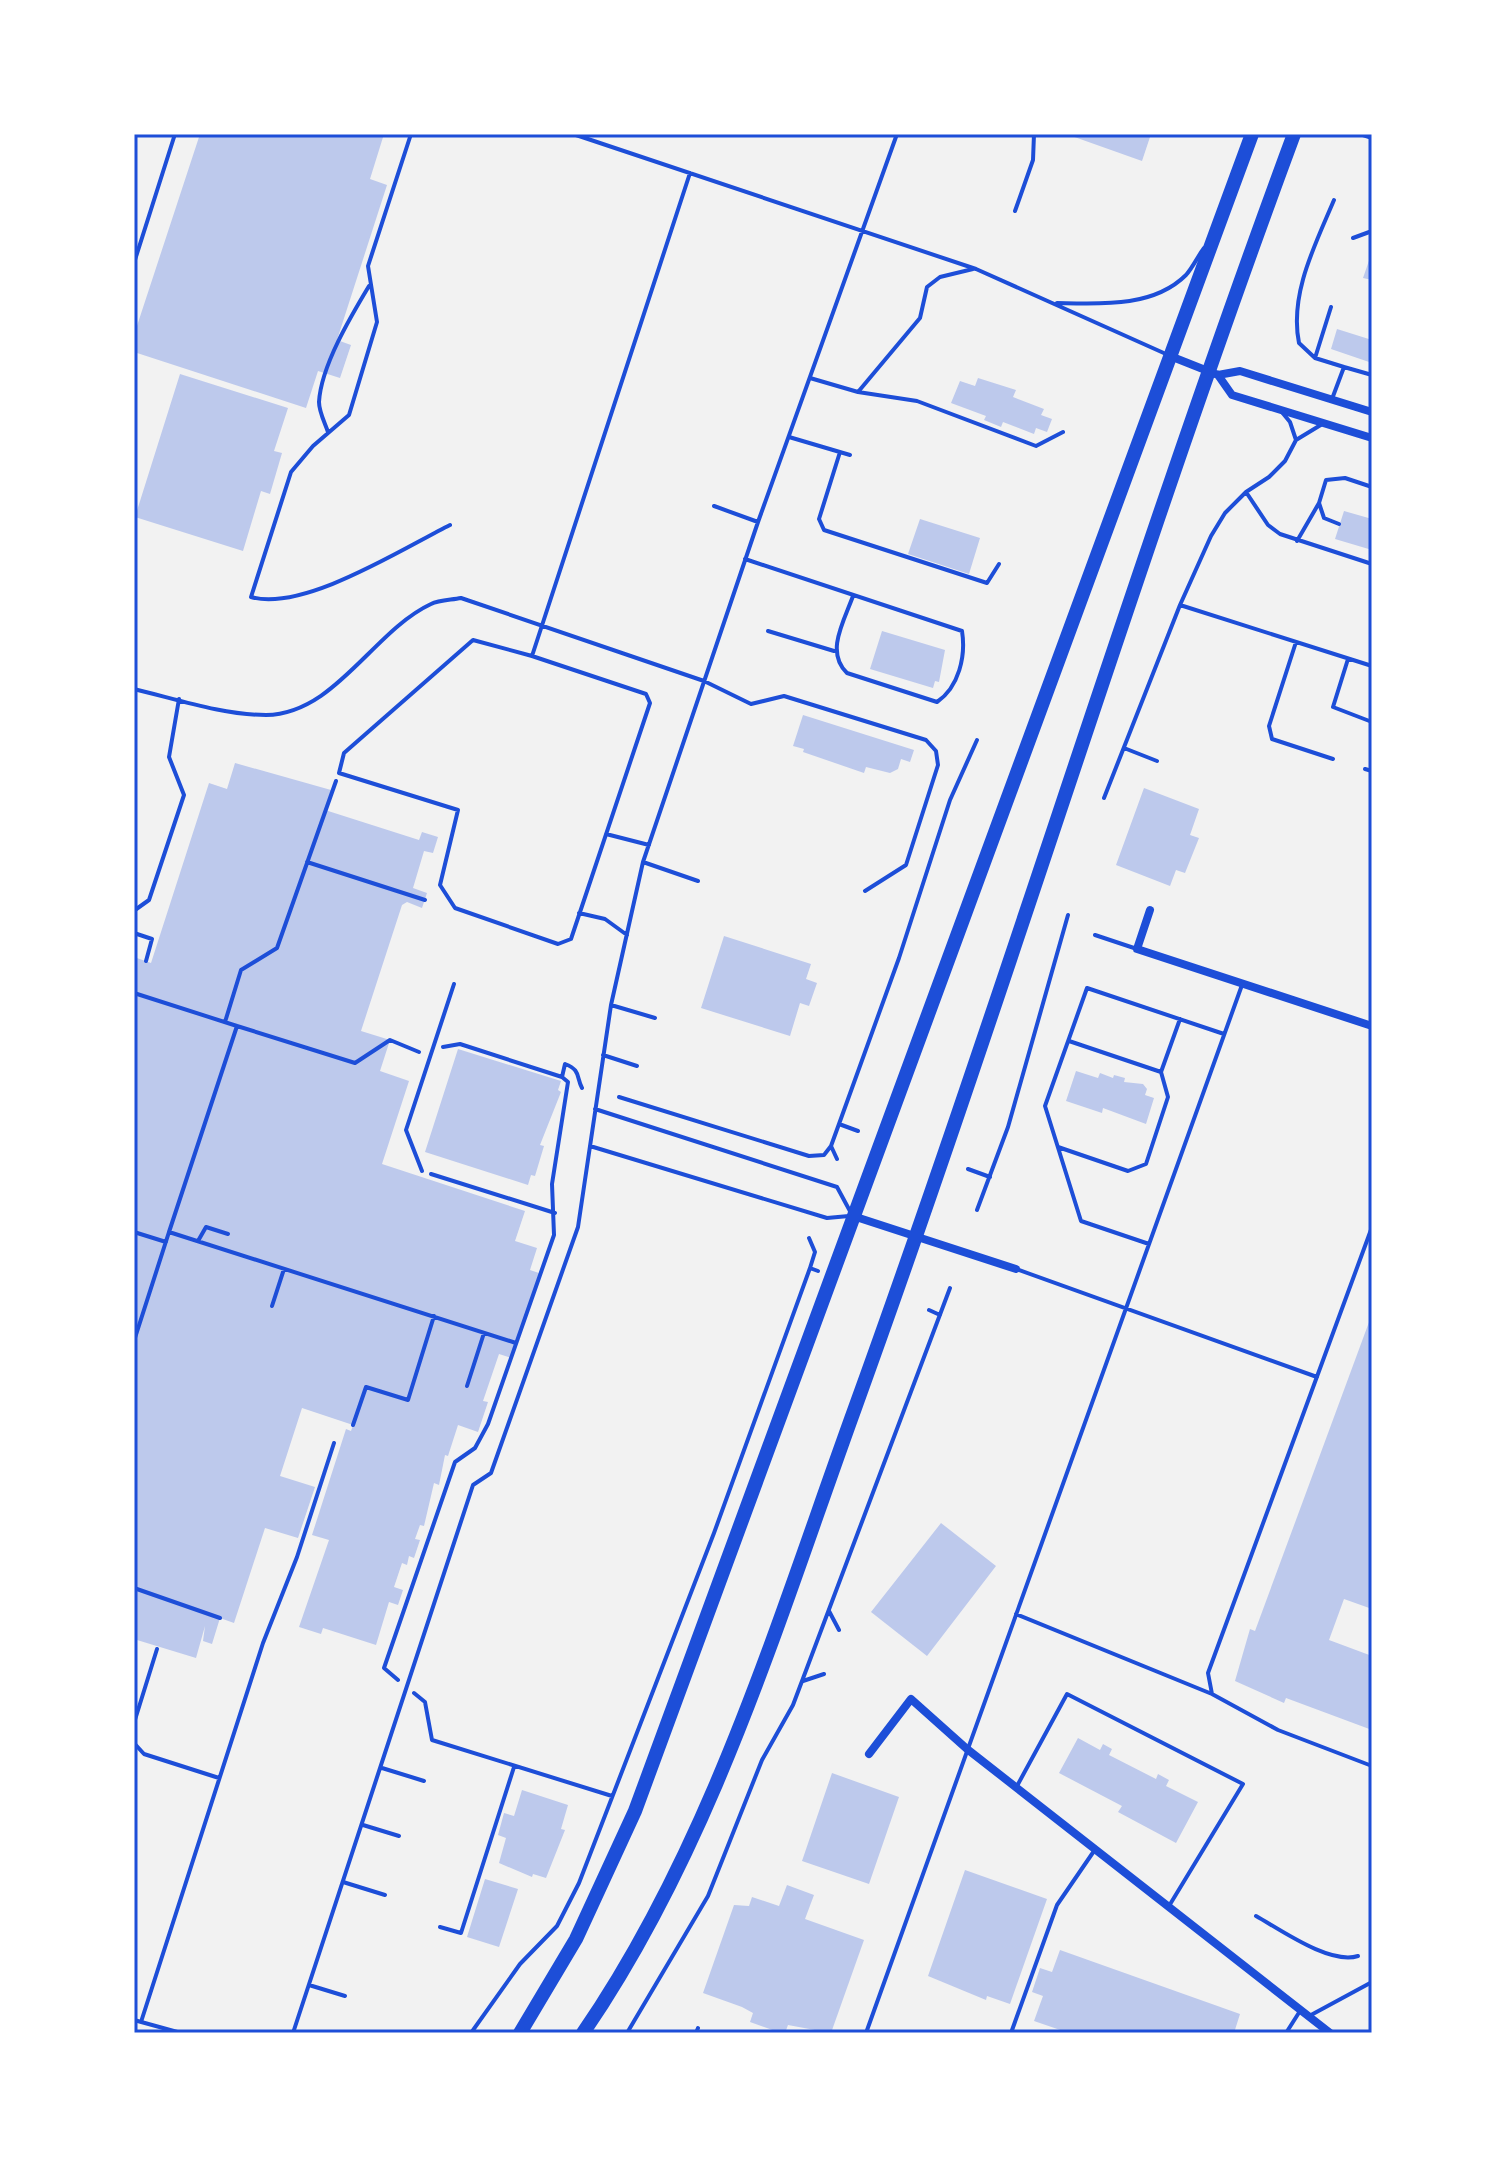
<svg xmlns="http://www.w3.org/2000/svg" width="1506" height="2167" font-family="'PT Sans Narrow',sans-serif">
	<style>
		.building { fill: #bdc9ec }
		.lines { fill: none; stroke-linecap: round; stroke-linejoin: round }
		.path { stroke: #1d4ed8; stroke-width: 4 }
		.service { stroke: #1d4ed8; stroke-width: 4 }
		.minor { stroke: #1d4ed8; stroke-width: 8 }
		.trunk { stroke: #1d4ed8; stroke-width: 14 }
		.neatline { fill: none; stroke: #1d4ed8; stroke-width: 3 }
	</style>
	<rect width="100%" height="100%" fill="#f2f2f2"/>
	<!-- building -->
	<path class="building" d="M200 134H384L370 179 387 185 337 340 351 345 340 378 318 371 306 408 134 352V335Z
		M1066 134H1151L1142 161Z
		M1372 252V280L1363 278Z
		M1337 329 1372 340V363L1331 349Z
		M180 374 288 408 274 451 282 453 270 494 261 491 243 551 135 517Z
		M978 378 1016 390 1013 397 1044 409 1041 415 1052 419 1047 432 1036 428 1034 434 1003 422 1001 427 984 420 986 416 951 403 960 381 975 386Z
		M1344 511 1372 519V550L1335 539Z
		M920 519 980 538 969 574 908 554Z
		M882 631 945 650 939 682 935 681 933 688 870 669Z
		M803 715 914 750 910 762 901 759 898 769 890 773 866 767 864 773 803 752 804 749 793 746Z
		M235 763 331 790 325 810 419 840 422 832 438 837 433 853 424 851 413 888 427 893 422 908 407 902 402 905 361 1031 390 1040 380 1071 409 1081 382 1164 525 1211 515 1241 537 1248 530 1270 539 1273 512 1358 499 1354 483 1401 488 1402 478 1432 458 1425 448 1456 445 1455 439 1485 434 1483 424 1526 420 1525 415 1539 420 1540 414 1558 409 1556 407 1565 402 1563 394 1587 403 1590 398 1605 389 1602 376 1645 323 1628 321 1634 299 1627 329 1540 312 1535 346 1429 351 1431 353 1425 302 1408 280 1476 315 1487 298 1538 265 1528 234 1623 220 1618 212 1644 203 1641 205 1626 196 1658 137 1640 134 1648V957L151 963 209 783 227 789Z
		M1144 788 1199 809 1190 835 1199 838 1185 873 1176 870 1170 886 1116 865Z
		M724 936 811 964 806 979 817 983 809 1006 800 1003 790 1036 701 1008Z
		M458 1049 561 1081 558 1090 561 1092 540 1145 544 1146 535 1176 531 1175 528 1185 425 1152Z
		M1076 1071 1098 1078 1100 1073 1113 1078 1114 1075 1125 1078 1124 1082 1143 1084 1147 1089 1145 1095 1154 1098 1146 1124 1103 1108 1102 1113 1066 1101Z
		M1372 1314V1609L1344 1599 1329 1640 1372 1656V1730L1286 1698 1284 1703 1235 1681 1250 1629 1255 1631Z
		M941 1523 996 1566 927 1656 871 1612Z
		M1078 1738 1100 1750 1103 1744 1112 1749 1109 1755 1156 1779 1158 1774 1169 1780 1166 1786 1198 1802 1176 1843 1118 1812 1122 1806 1059 1773Z
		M832 1773 899 1797 869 1884 802 1861Z
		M522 1790 568 1805 561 1829 565 1830 546 1878 533 1874 532 1877 499 1863 506 1838 498 1835 504 1813 514 1816Z
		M965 1870 1047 1899 1010 2004 987 1996 986 2000 928 1976Z
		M485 1879 518 1889 499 1947 467 1937Z
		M787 1885 814 1895 805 1919 864 1940 831 2033 788 2025 785 2033H781L750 2022 753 2013 742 2007 703 1993 734 1905 749 1906 752 1897 779 1906Z
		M1060 1950 1240 2014 1234 2033H1069L1034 2021 1043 1996 1032 1992 1040 1968 1052 1972Z"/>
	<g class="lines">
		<!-- path -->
		<path class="path" d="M307 862 425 900
			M134 933 152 939 146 961
			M134 993 237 1026 169 1232
			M225 1022 241 970 277 948 336 781
			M237 1026 355 1063 390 1040 419 1052
			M562 1077 565 1064C581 1070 576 1077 582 1088
			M619 1097 809 1156 824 1155 831 1146
			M839 1124 899 958 950 800 977 740
			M837 1159 831 1146 839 1124 858 1131
			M968 1169 990 1177
			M431 1174 555 1213
			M977 1210 1008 1127 1068 915
			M134 1232 166 1242
			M809 1238 815 1252 810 1268 818 1271
			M198 1241 206 1227 228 1234
			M272 1306 284 1269
			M929 1310 940 1315
			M134 1341 169 1232 516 1343
			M467 1386 484 1333
			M353 1425 366 1387 408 1400 434 1316
			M134 1588 220 1618
			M829 1611 839 1630
			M398 1680 384 1668 455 1462 475 1448 488 1424 554 1235 552 1184 568 1082 562 1077 460 1044 443 1047
			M803 1681 824 1674
			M414 1693 425 1702 432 1740 612 1796
			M440 1927 461 1933 514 1767
			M471 2033 520 1964 557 1926 579 1883 714 1533 810 1268
			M627 2033 708 1896 762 1760 793 1705 950 1288"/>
		<!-- service -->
		<path class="service" d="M411 134 368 266 377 322 349 415 313 446 291 472 251 597C303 612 402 549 450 525
			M573 134 976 269 1166 354
			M934 134H954
			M1363 135 1372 138
			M1015 211 1033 160 1034 134
			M1353 238 1372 231
			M134 263 175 134
			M1057 303C1099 304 1153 308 1186 275 1193 267 1198 256 1204 248
			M1331 307 1315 358 1344 367
			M1315 358 1299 343C1289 294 1316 243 1334 200
			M810 378 858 392 917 401 1036 446 1063 432
			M858 392 920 318 927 287 940 277 973 269
			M1332 399 1344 367 1372 375
			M1281 411 1290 422 1296 440
			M328 432C325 423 319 412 319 402 321 366 351 316 369 286
			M789 437 850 455
			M840 452 819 519 824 530 987 583 999 564
			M1246 492 1268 525 1280 534 1372 564
			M714 506 758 522
			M1339 524 1324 518 1319 503 1326 480 1345 478 1372 487
			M1297 541 1319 503
			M745 559 962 631C966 656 959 687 937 702L847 673C825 652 844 621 853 596
			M1180 605 1372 666
			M768 631 834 651
			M1296 642 1269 726 1272 739 1333 759
			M532 656 646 694 650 703 571 939 558 944 455 908 440 885 458 810 339 773 344 753 473 640 532 656 690 173
			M1348 659 1333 707 1372 722
			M134 689C176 699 223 715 266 715 335 714 373 631 431 604 439 600 451 600 461 598L704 681 751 704 784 696 926 740 936 751 938 765 906 865 865 891
			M1124 748 1157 761
			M1365 769 1372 771
			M1104 798 1180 605 1211 536 1225 513 1246 492 1269 477 1285 461 1296 440 1324 423
			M606 834 649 845
			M643 862 698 881
			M135 910 149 900 184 795 169 757 179 699
			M579 913 605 919 627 935
			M1095 935 1137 949
			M611 1005 655 1018
			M1069 1041 1161 1072
			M603 1055 637 1066
			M595 1109 837 1187 851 1213
			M590 1146 827 1218 849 1216
			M1058 1147 1128 1171 1146 1164 1168 1097 1161 1072 1180 1019
			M422 1171 406 1130 454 984
			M1372 1227 1208 1673 1212 1694 1278 1730 1372 1766
			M1149 1244 1081 1221 1045 1106 1087 988 1224 1034
			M1016 1269 1317 1377
			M1016 1614 1212 1694
			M134 1723 157 1649
			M134 1743 144 1754 219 1778
			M382 1768 424 1781
			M1017 1786 1067 1694 1243 1784 1169 1906
			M363 1825 399 1836
			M343 1882 385 1895
			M1256 1916C1281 1930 1330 1965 1358 1956
			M309 1985 345 1996
			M1311 2015 1372 1982
			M134 2020 181 2033
			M141 2022 263 1643 297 1557 334 1443
			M293 2033 473 1485 491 1473 578 1227 611 1005 643 862 758 522 897 134
			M696 2033 698 2028
			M866 2033 1242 985
			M1011 2033 1057 1905 1094 1851
			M1286 2033 1300 2011"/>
		<!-- minor -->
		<path class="minor" d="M1170 356 1218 375 1240 371 1372 412
			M1218 375 1232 395 1372 438
			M1150 910 1137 949 1372 1026
			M853 1216 1016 1269
			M869 1754 911 1699 967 1749 1330 2033"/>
		<!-- trunk -->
		<path class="trunk" d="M520 2033 576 1939 635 1811 1252 134
			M583 2033C712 1845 778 1620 855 1408 1008 985 1138 555 1294 134"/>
	</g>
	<!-- border -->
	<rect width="1506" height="2167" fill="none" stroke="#ffffff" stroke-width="272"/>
	<rect x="136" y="136" width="1234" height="1895" class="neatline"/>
</svg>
